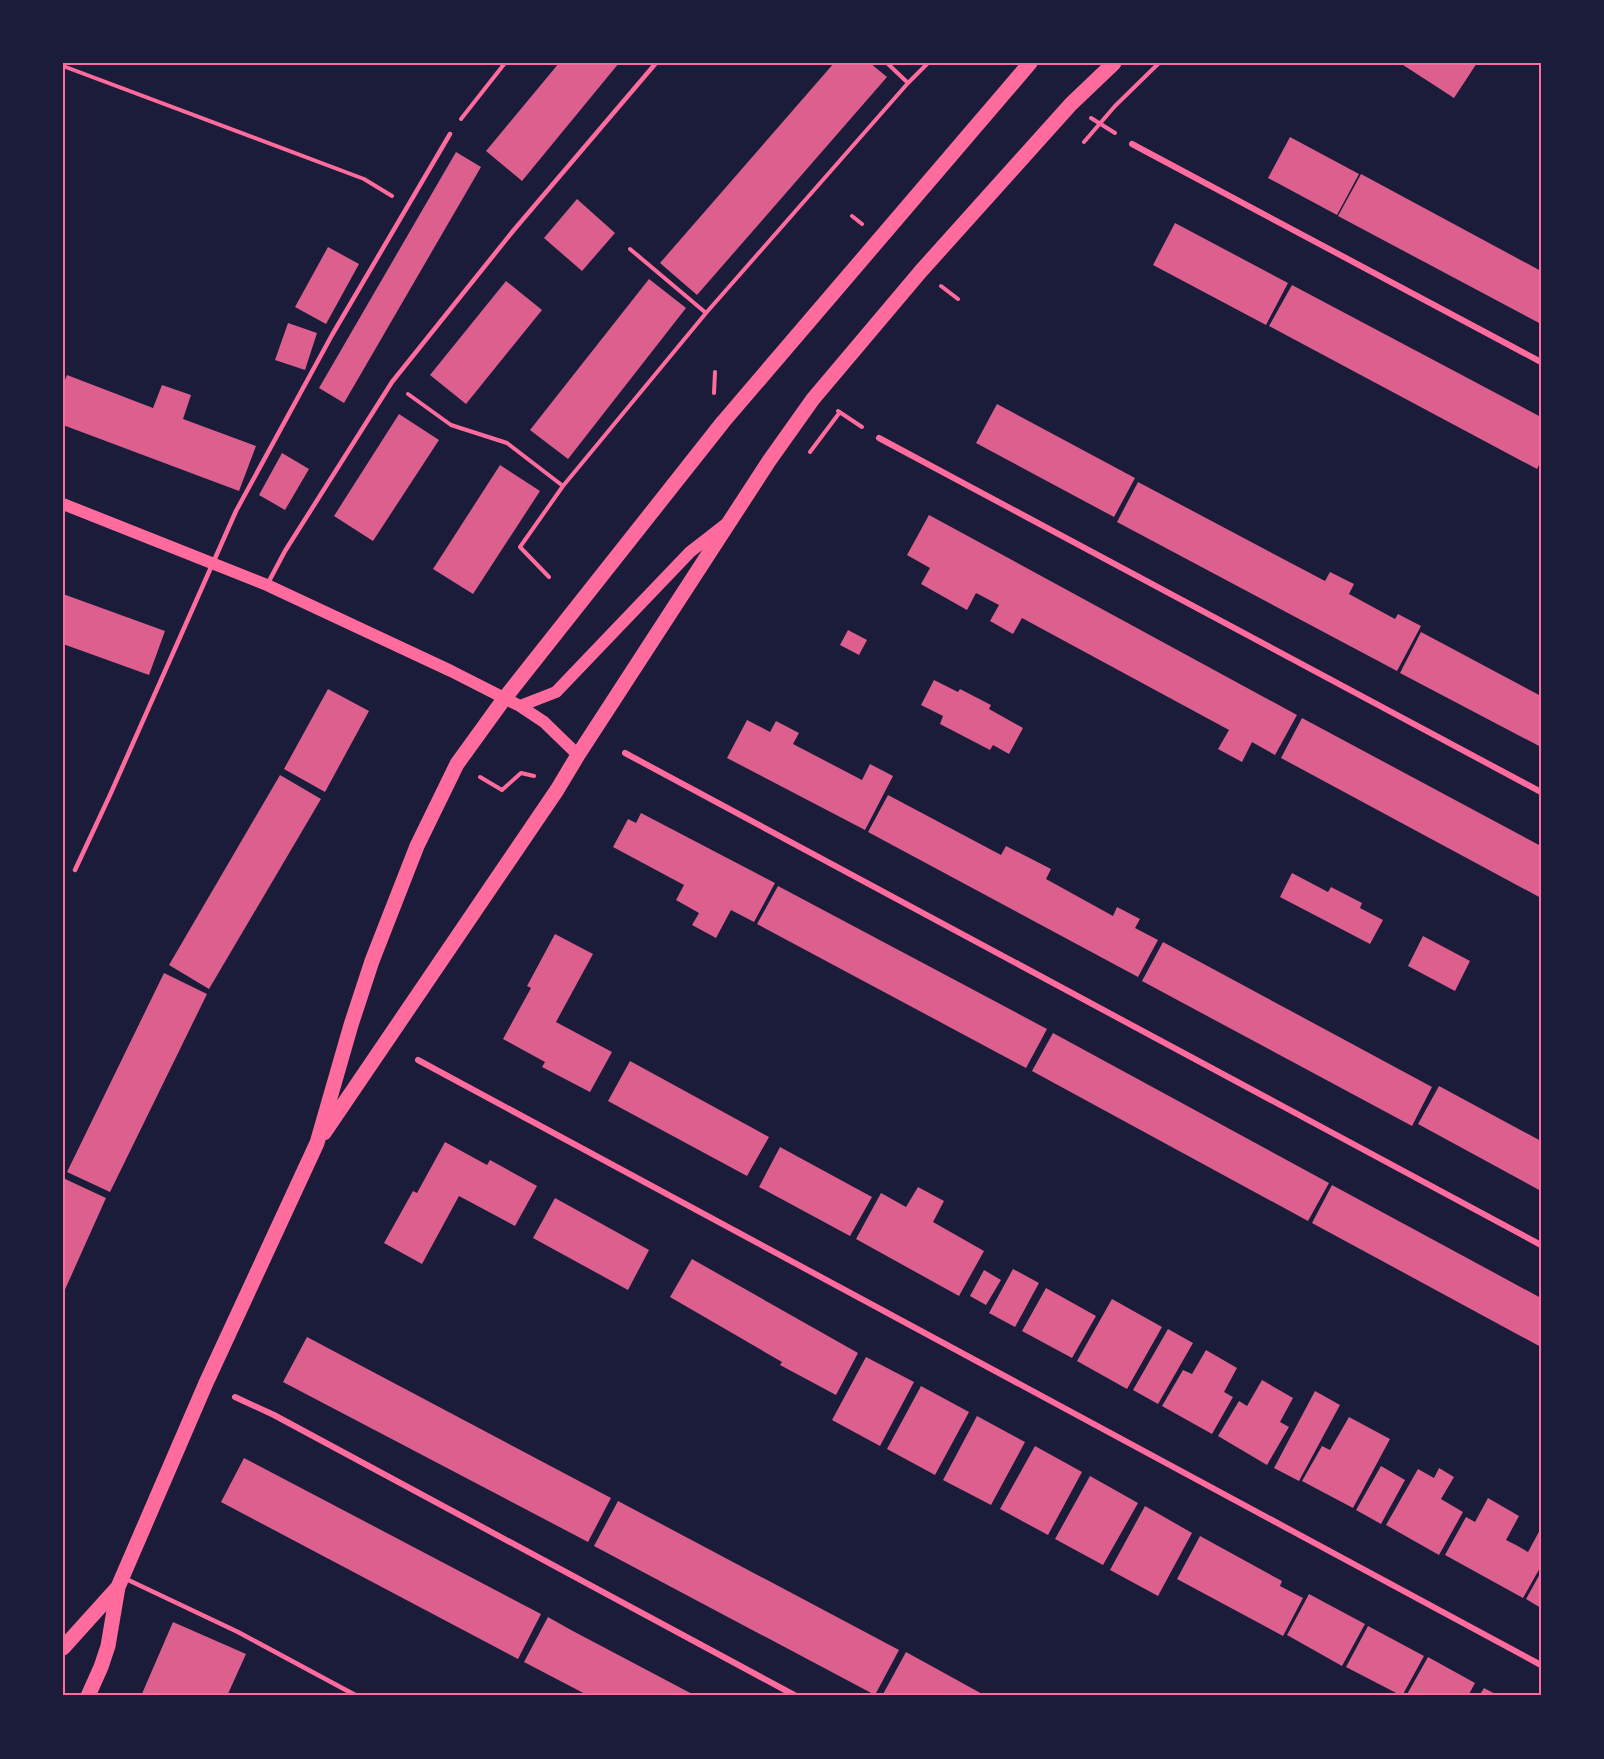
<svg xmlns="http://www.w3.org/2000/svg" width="1604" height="1759" font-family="'Fira Sans',sans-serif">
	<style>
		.building { fill: #dd5f8e }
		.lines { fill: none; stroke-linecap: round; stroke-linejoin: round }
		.path { stroke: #ff6b9d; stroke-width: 4 }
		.service { stroke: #ff6b9d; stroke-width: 4.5 }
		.minor { stroke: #ff6b9d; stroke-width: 6 }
		.secondary { stroke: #ff6b9d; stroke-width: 12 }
		.primary { stroke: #ff6b9d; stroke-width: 15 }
		.neatline { fill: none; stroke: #ff6b9d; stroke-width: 2 }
	</style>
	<rect width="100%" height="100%" fill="#1b1b3a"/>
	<!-- building -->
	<path class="building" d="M559 63H619L522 181 486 151Z
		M834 63H870L887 77 697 295 660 263Z
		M1400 63H1477L1454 98Z
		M1290 137 1359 174 1337 215 1268 178Z
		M456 152 481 167 344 403 319 388Z
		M1361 174 1541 271V324L1338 216Z
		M577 199 615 233 582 271 544 238Z
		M1175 223 1288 283 1266 325 1153 265Z
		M328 247 359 264 326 324 295 307Z
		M649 279 686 308 568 459 530 430Z
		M506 281 542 310 466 404 430 375Z
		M1292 285 1541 417V461L1537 469 1269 326Z
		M288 323 317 333 305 370 275 360Z
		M67 375 153 408 162 385 191 395 183 419 256 446 239 491 63 425V385Z
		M997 404 1135 478 1114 517 976 443Z
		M399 414 439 440 373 541 334 516Z
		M282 453 309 469 285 510 259 495Z
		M500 465 540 491 473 594 433 569Z
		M1138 482 1325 581 1330 572 1354 584 1349 594 1395 619 1398 614 1421 626 1397 671 1117 522Z
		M929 515 1297 715 1275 755 1252 742 1242 762 1218 749 1229 730 1022 618 1013 634 990 621 999 605 976 593 967 610 921 584 930 568 907 555Z
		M63 594 165 631 149 675 63 644Z
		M848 630 867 640 859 655 840 645Z
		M1421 632 1541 696V747L1400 673Z
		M934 680 958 692 960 689 991 705 989 709 1023 728 1009 754 993 745 990 750 940 724 943 716 921 705Z
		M328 689 369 711 325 792 284 769Z
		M1302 718 1541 846V898L1281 758Z
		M747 720 770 732 776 721 799 733 793 744 862 780 870 764 893 776 865 830 727 758Z
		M280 775 321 799 209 989 169 965Z
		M888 795 1001 855 1006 846 1051 869 1046 879 1113 916 1117 907 1140 919 1135 928 1158 940 1138 977 868 832Z
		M641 813 775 883 754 922 731 910 716 938 692 925 699 913 676 900 684 885 613 847 628 819 636 823Z
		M1292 873 1328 892 1331 887 1362 903 1360 908 1383 920 1370 944 1280 897Z
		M778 886 1047 1029 1026 1068 757 924Z
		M555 934 593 954 556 1022 612 1052 590 1092 542 1067 545 1062 503 1039 531 988 527 986Z
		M1423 936 1470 961 1455 991 1408 966Z
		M1163 942 1432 1087 1412 1126 1142 981Z
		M164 973 207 994 110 1192 67 1172Z
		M1053 1033 1329 1183 1308 1221 1032 1071Z
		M630 1061 769 1137 747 1176 608 1101Z
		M1439 1086 1541 1141V1191L1418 1124Z
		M445 1142 487 1165 490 1160 537 1186 515 1226 459 1196 422 1264 384 1243 413 1191 417 1193Z
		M780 1147 872 1197 850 1236 759 1187Z
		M63 1178 106 1198 63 1294Z
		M1332 1185 1541 1298V1347L1312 1223Z
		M918 1187 944 1201 933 1222 984 1251 959 1296 856 1239 881 1193 906 1207Z
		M555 1198 649 1250 628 1290 533 1238Z
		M692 1259 858 1353 836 1395 780 1365 782 1362 670 1297Z
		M1013 1269 1039 1283 1015 1327 989 1313Z
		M984 1270 1001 1280 986 1305 970 1296Z
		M1046 1288 1096 1316 1072 1358 1022 1331Z
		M1112 1299 1162 1327 1127 1389 1077 1361Z
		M1168 1329 1193 1343 1158 1404 1133 1390Z
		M307 1337 611 1498 588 1542 283 1382Z
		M1206 1350 1237 1368 1224 1392 1233 1397 1212 1434 1162 1406 1183 1370 1192 1374Z
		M866 1357 914 1382 880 1446 832 1420Z
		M1262 1380 1293 1398 1280 1422 1289 1427 1267 1465 1218 1436 1239 1401 1247 1406Z
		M921 1386 969 1412 935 1475 887 1449Z
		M1315 1391 1340 1405 1299 1481 1274 1468Z
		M977 1416 1025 1442 991 1505 943 1480Z
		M1349 1417 1390 1439 1353 1508 1302 1481 1322 1446 1330 1450Z
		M1035 1446 1082 1472 1048 1535 1000 1509Z
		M244 1458 541 1614 518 1659 221 1502Z
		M1381 1466 1405 1480 1381 1524 1356 1510Z
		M1439 1468 1454 1477 1441 1499 1463 1512 1439 1555 1386 1525 1418 1469 1434 1478Z
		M1090 1476 1138 1503 1103 1565 1055 1539Z
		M1488 1498 1519 1516 1506 1540 1516 1545 1528 1552 1541 1528V1566L1523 1598 1445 1555 1466 1517 1475 1522Z
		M618 1501 899 1650 875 1695 594 1546Z
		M1145 1506 1192 1533 1158 1596 1110 1570Z
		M1200 1536 1282 1581 1280 1586 1303 1598 1283 1636 1177 1579Z
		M1541 1572V1608L1526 1599Z
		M1309 1594 1365 1624 1342 1666 1287 1635Z
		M548 1617 571 1630 696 1696H589L524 1662Z
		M173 1622 246 1654 227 1696H141Z
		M1368 1626 1424 1656 1402 1696 1346 1667Z
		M906 1652 975 1690 986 1696H882Z
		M1428 1657 1475 1683 1468 1696H1406Z
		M1484 1688 1499 1696H1479Z"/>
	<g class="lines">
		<!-- path -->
		<path class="path" d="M887 63 908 83
			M63 66 364 179 392 196
			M1091 118 1115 133
			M461 119 505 63
			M1084 142 1115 106 1159 63
			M852 216 862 224
			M630 249 706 313
			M941 286 958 299
			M714 393 715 372
			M408 394 451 425 507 443 563 486
			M838 411 862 427
			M810 452 840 412
			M549 577 520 547 563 486 706 313 908 83 928 63
			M480 777 502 790 521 773 534 776"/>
		<!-- service -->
		<path class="service" d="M268 583 285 551 392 382 513 231 656 63
			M75 870 110 795 236 511 332 335 450 134
			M124 1578 238 1632 357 1696"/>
		<!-- minor -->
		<path class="minor" d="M1132 144 1541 362
			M879 438 1541 792
			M625 753 1541 1245
			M418 1060 1541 1665
			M235 1397 274 1415 796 1696"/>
		<!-- secondary -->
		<path class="secondary" d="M63 504 267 585 451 671 520 706 544 722 578 755
			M520 706 556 692 690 552 726 524"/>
		<!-- primary -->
		<path class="primary" d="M324 1133 557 790 578 755 769 461 813 399 921 271 1071 104 1114 63
			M63 1648 118 1587
			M88 1696 101 1667 108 1646 118 1587 206 1383 317 1143 351 1025 372 961 417 846 457 764 504 699 723 422 1030 63"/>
	</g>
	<!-- border -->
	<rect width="1604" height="1759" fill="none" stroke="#1b1b3a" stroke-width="129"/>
	<rect x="64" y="64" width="1476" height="1630" class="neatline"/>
</svg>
